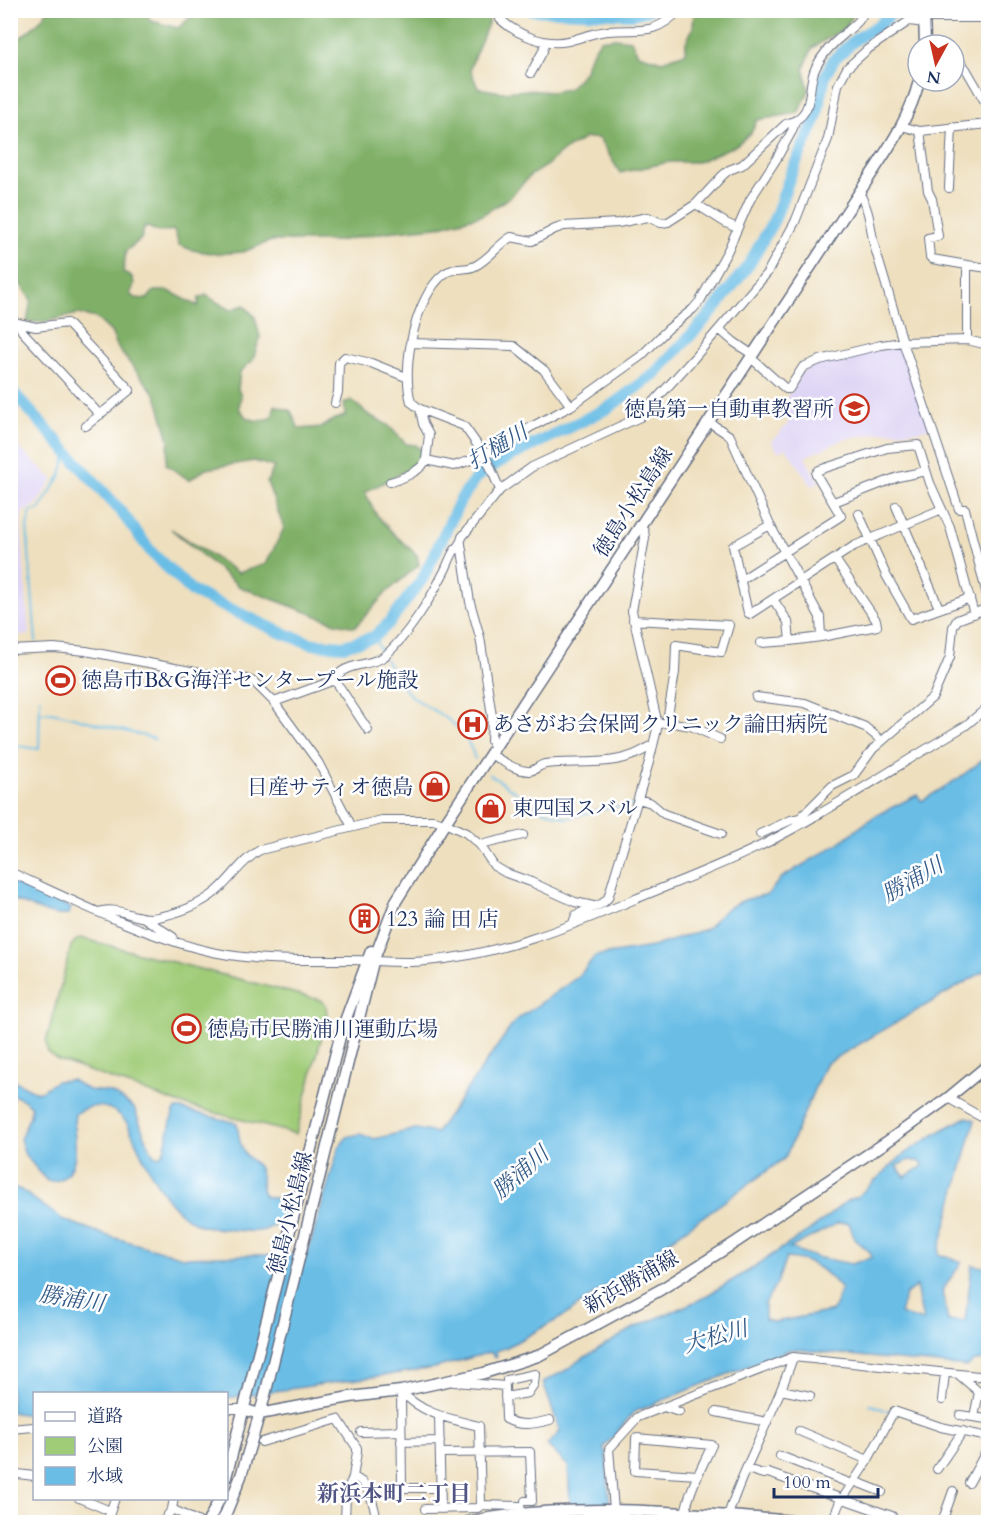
<svg xmlns="http://www.w3.org/2000/svg" width="999" height="1533" font-family="Cardo,'Noto Serif JP',serif">
	<style>
		.built { fill: #dfd5f5 }
		.green { fill: #a0cc78; stroke: #5e7e6b; stroke-width: 1.5 }
		.forest { fill: #80b068; stroke: #4e7063; stroke-width: 1.5 }
		.water { fill: #6abee6; stroke: #4276a2; stroke-width: 1.5; fill-rule: evenodd }
		.lines { fill: none; stroke-linecap: round; stroke-linejoin: round }
		.stream { stroke: #6abee6; stroke-width: 2 }
		.river { stroke: #6abee6; stroke-width: 12 }
		.minor-casing { stroke: #656d80; stroke-width: 10 }
		.major-casing { stroke: #656d80; stroke-width: 13 }
		.minor { stroke: #fff; stroke-width: 8 }
		.major { stroke: #fff; stroke-width: 10 }
		.labels { text-anchor: middle; stroke-width: 5; stroke-linejoin: round; paint-order: stroke }
		.poi-label { font-size: 21px; fill: #1b2f5e; stroke: #fff; text-anchor: start }
		.street-label { font-size: 21px; fill: #1b2f5e; stroke: #fff }
		.water-label { font-size: 22px; font-style: italic; fill: #335a87; stroke: #fff }
		.neighbourhood-label { font-size: 22px; font-weight: bold; fill: #515583; stroke: #fff }
	</style>
	<rect width="100%" height="100%" fill="#fff"/>
	<filter id="ink" filterUnits="userSpaceOnUse"><feTurbulence type="fractalNoise" baseFrequency=".0167" numOctaves="2"/><feDisplacementMap in="SourceGraphic" scale="12" xChannelSelector="R" yChannelSelector="G"/><feConvolveMatrix kernelMatrix="1 2 1 2 8 2 1 2 1" color-interpolation-filters="sRGB"/></filter>
	<filter id="wash" filterUnits="userSpaceOnUse"><feTurbulence type="fractalNoise" baseFrequency=".008" numOctaves="4" result="noise"/><feDisplacementMap in="SourceGraphic" scale="24" xChannelSelector="R" yChannelSelector="G"/><feGaussianBlur stdDeviation="1.35" result="paint"/><feColorMatrix in="noise" values="0 0 0 0 0 0 0 0 0 0 0 0 0 0 0 0 0 1.4 0 .05"/><feComposite in="paint" operator="in"/></filter>
	<g filter="url(#wash)">
		<rect width="100%" height="100%" fill="#eedfbe"/>
		<!-- built -->
		<path class="built" d="M901 346 930 428 917 431 885 432 860 436 845 439 805 457 819 482 812 486 786 448 778 452 771 441 788 424 787 394 791 393 801 373 811 366 871 350Z
			M10 440 53 479 36 505 23 512 21 520 29 635 11 636Z"/>
		<!-- green -->
		<path class="green" d="M80 938 320 1000 326 1005 327 1017 296 1134 181 1104 58 1060 48 1053 46 1042 71 946 75 941Z"/>
		<!-- forest -->
		<path class="forest" d="M749 10 856 11 845 28 812 48 804 69 809 91 798 113 757 120 751 133 736 145 698 162H669L620 173 599 138H585L563 151 547 165 531 175 509 198 482 215 437 227 386 232 338 241H271L243 252 216 254 192 250 179 245 174 230 159 232 145 226 141 239 126 251 123 272 132 277 134 285 130 294 135 298 147 299 154 291H169L198 306 199 298 206 295 230 310 244 305 255 317 260 337 253 360 240 372 238 389 241 396 239 408 246 417 257 421 272 418 275 405 291 411 299 429 322 427 335 419 345 416 344 403 351 400 369 415 388 425 406 444 416 445 423 452 417 465 365 492 376 514 395 535 417 555 419 565 387 592 355 627 336 623 240 587 171 529 238 573 266 564 284 528 267 482 274 467 254 461 206 469 189 480 166 464 169 440 156 395 119 350 111 332 96 318 78 314 43 322H27L31 300 19 282 11 285V48C21 33 39 27 47 11H144L151 21 178 28 192 16 204 11H492C487 31 476 49 470 69L478 88 501 92 529 90 551 92 568 89 585 71 587 61 600 40 614 38 631 40 638 54 662 61 685 53 686 42 693 28 694 11H734L744 16Z"/>
		<!-- water -->
		<path class="water" d="M988 756V969L825 1064 785 1158 564 1316 507 1347 496 1351 497 1357 494 1358 491 1352 435 1368 227 1398 226 1394H34V1416L11 1412 10 1186 21 1190 62 1219 108 1236 183 1257 253 1255H307L339 1147 347 1137 360 1134 374 1139 416 1129 436 1133 515 1021 579 976 595 956 652 947 706 929 726 909 744 900 768 894 781 878 836 845 875 816 917 795 922 801 959 778Z
			M11 882 71 908 69 914C56 920 26 904 11 899Z
			M11 1079 36 1092 41 1091 56 1081 72 1080 88 1090 109 1092 122 1099 134 1108 150 1149 155 1156H160L164 1151 173 1113 176 1109H181L237 1123C239 1134 239 1146 246 1155 250 1160 257 1163 259 1169 264 1178 258 1187 265 1196L283 1200 287 1205 285 1217C267 1233 258 1233 234 1230 223 1228 208 1229 198 1224 163 1210 142 1155 127 1123 114 1105 93 1101 75 1114 71 1134 82 1155 68 1172 62 1180 57 1182 47 1181L25 1155 20 1139 30 1116 31 1107 24 1100 11 1094Z
			M967 1117 975 1120 938 1254 962 1262 942 1291 948 1321H965L972 1265 988 1268V1360L974 1361 967 1367 791 1349 634 1412 604 1447V1451L606 1452 611 1522H573L570 1503 568 1466 547 1445 560 1432 543 1382 570 1368 578 1361 634 1328 699 1300 748 1271 816 1226 844 1203 858 1196 904 1154 942 1130ZM909 1160 922 1162 923 1166 905 1177 896 1166ZM838 1223H849L855 1240 869 1251 872 1257 852 1264 815 1257 790 1248ZM786 1258C812 1259 825 1270 841 1289L833 1311 775 1322 765 1319V1304L777 1283ZM916 1286 923 1321 900 1314 905 1295Z"/>
		<g class="lines">
			<!-- stream -->
			<path class="stream" d="M374 637 382 654
				M36 642 27 527 31 511 39 510 61 475 67 452
				M385 659C392 672 402 689 413 697 442 718 463 720 475 759
				M41 713 52 712 65 715 155 739
				M10 745 39 749 40 698
				M489 774 540 809 566 818 602 809 634 805
				M869 1404 890 1412"/>
			<!-- river -->
			<path class="river" d="M532 10 633 14 648 10
				M10 389 119 509 152 553 193 592 282 633 313 644 344 646 374 637 389 623 423 578 461 499 477 477 501 461 608 408 656 373 713 311 750 263 775 218 792 171 816 119 825 76 834 59 856 39 880 24 895 10"/>
		</g>
	</g>
	<g filter="url(#ink)">
		<g class="lines">
			<defs>
				<path id="minor" d="M499 10 500 19C517 35 545 46 568 41 581 38 594 32 608 31 642 28 652 37 680 10
					M925 18H988
					M954 54 966 69 988 107
					M531 73 543 51 545 42
					M901 126 920 131 988 124
					M949 188 952 127
					M859 193C871 211 870 230 875 248L903 342 959 509H965L988 599
					M696 204 723 175 729 170 742 165 786 124C818 116 805 87 816 67 822 55 833 43 843 35 848 30 856 25 860 19 863 16 862 14 863 10
					M967 265 988 268
					M10 320 18 323 22 331 100 415
					M18 323 36 327 67 323 130 390 86 426
					M719 329 734 342 753 355
					M967 340 988 345
					M410 343 514 346 544 370 571 406 531 427 500 447 474 459 454 466 426 460
					M751 358 786 389H789L803 367 820 360 881 345 903 342 967 340V265L932 259 930 257 928 238 938 236 932 199 928 191 920 131
					M335 403 338 392 339 363 345 357 371 363 406 377
					M571 406 641 356 668 329 693 309 700 301 728 250 750 200 777 158 792 131 795 122
					M709 422 730 436 770 525 733 546 748 613 750 614 854 546 942 509
					M390 482C399 480 424 470 426 459 427 452 428 443 429 435L423 424 420 409
					M500 490 532 467 640 417 694 358 767 273 795 222 828 139 838 85 847 68 868 49 909 21 925 23
					M834 502 898 477 926 471
					M896 506 939 608
					M859 514 886 575 911 619 970 598
					M770 525 820 617 821 637
					M639 527 644 530 645 538 632 611 658 725
					M461 544 470 602 480 637 484 663 492 716 491 741 494 748
					M741 580 841 516 816 474 819 470 887 448 918 445 930 483 950 527 974 614
					M633 620 729 625 721 652 676 645 675 672 667 722 691 726 720 739
					M790 641 821 637 877 626 876 620 835 559
					M761 643 790 641 788 622 773 599
					M10 650 54 648 86 651 211 675 247 679 254 682 274 702 318 762 352 827
					M335 680C341 662 375 667 387 654 408 634 430 600 443 574 447 567 449 560 453 553 456 547 461 544 462 537L500 490 486 457 464 426 420 409 411 402C401 367 415 297 444 274 454 266 465 271 475 266 489 259 498 245 511 237L532 241 555 229 564 226 618 223 648 217 661 223 668 222 696 204 726 223 737 228
					M756 697 805 703 865 727 882 741
					M274 702 335 680 368 730
					M490 754C501 760 515 771 529 771 535 771 539 765 545 764 580 760 621 768 650 746H653
					M639 799 651 803 664 814 721 834
					M760 834 791 820 800 818 832 786 854 775 873 749 933 697 950 657 953 627 957 620 988 608
					M480 845 523 835
					M10 872C72 900 131 930 196 948 246 962 298 960 349 960 375 960 400 964 426 961 498 955 567 928 633 900 679 881 726 864 770 841 837 807 899 764 965 726L988 707
					M99 912C118 905 138 922 158 917 179 913 200 905 217 891 232 878 242 860 260 850L382 820H433L445 823 466 833 480 845 494 866 506 873 531 882 575 902 593 906
					M144 918 173 937
					M573 923 576 915 603 903 608 898 649 762 658 725 667 722
					M948 1098 988 1121
					M959 1375 979 1392 974 1417
					M454 1382 505 1386 506 1419C521 1427 534 1424 550 1420
					M781 1390 810 1396
					M505 1397 528 1393 534 1384 535 1374 507 1380
					M942 1400 945 1373
					M664 1407 679 1412
					M226 1409H243
					M716 1412 767 1422
					M960 1415 986 1419
					M439 1416 441 1509
					M10 1429 34 1427
					M799 1431 868 1460
					M361 1432 401 1431
					M262 1442 338 1419 357 1448V1452L353 1477 346 1494 345 1522
					M401 1442 440 1441
					M440 1453 530 1452 532 1501H525
					M780 1456 852 1484
					M747 1469 763 1474 768 1473 892 1516V1522
					M937 1469 963 1431
					M10 1473 34 1476
					M353 1477C371 1482 373 1507 378 1522
					M854 1481 882 1492
					M969 1483 988 1448
					M383 1488H441
					M402 1488 401 1391C421 1414 451 1419 479 1426L481 1505 520 1506 524 1522
					M79 1498 110 1511
					M172 1509 199 1522
					M425 1509 478 1508 481 1505
					M614 1510 609 1449 638 1417 793 1357 988 1377
					M685 1514C689 1490 702 1467 712 1445L636 1438 635 1471 698 1475
					M107 1522 115 1498
					M163 1522 172 1509 174 1498
					M726 1522C743 1465 775 1414 793 1357
					M832 1522 839 1504 868 1460 894 1411 941 1427 988 1437
					M942 1522 953 1491"/>
				<path id="major" d="M924 10 925 45
					M243 1409 259 1414 350 1397 401 1391 484 1373 538 1356 660 1290 736 1242 885 1143 948 1098 988 1065
					M226 1477 342 1029 371 951
					M208 1522 220 1498
					M220 1522 226 1513 241 1476 264 1399 373 962 396 901 445 823 859 193C882 157 909 122 919 81
					M467 1522C581 1499 698 1515 813 1522"/>
			</defs>
			<!-- minor casing -->
			<use href="#minor" class="minor-casing"/>
			<!-- major casing -->
			<use href="#major" class="major-casing"/>
			<!-- minor -->
			<use href="#minor" class="minor"/>
			<!-- major -->
			<use href="#major" class="major"/>
		</g>
	</g>
	<!-- icons -->
	<defs>
		<symbol id="school-ring" viewBox="-11 -11 22 22"><circle r="9.5" fill="#fff" stroke="#c8321e" stroke-width="1.5"/><path d="M0-5L7-2L0 1L-7-2ZM-4 1L0 2.5L4 1V4Q0 6-4 4Z" fill="#c8321e"/></symbol>
		<symbol id="stadium-ring" viewBox="-11 -11 22 22"><circle r="9.5" fill="#fff" stroke="#c8321e" stroke-width="1.5"/><path d="M0-5a6.5 5 0 1 0 0 10a6.5 5 0 1 0 0-10ZM-3.5-1.8h7v3.6h-7Z" fill="#c8321e"/></symbol>
		<symbol id="hospital-ring" viewBox="-11 -11 22 22"><circle r="9.5" fill="#fff" stroke="#c8321e" stroke-width="1.5"/><path d="M-5-5h3v3.5h4V-5h3V5h-3V1.5h-4V5h-3Z" fill="#c8321e"/></symbol>
		<symbol id="shop-ring" viewBox="-11 -11 22 22"><circle r="9.5" fill="#fff" stroke="#c8321e" stroke-width="1.5"/><path d="M-5-2.5h2.3a2.7 3.5 0 0 1 5.4 0H5L5.5 6h-11ZM-1.5-2.5h3a1.5 2.3 0 0 0-3 0Z" fill="#c8321e"/></symbol>
		<symbol id="building-ring" viewBox="-11 -11 22 22"><circle r="9.5" fill="#fff" stroke="#c8321e" stroke-width="1.5"/><path d="M-4-6H4V6H1V3H-1V6H-4ZM-2.5-4.3h1.7v1.8h-1.7ZM.8-4.3h1.7v1.8H.8ZM-2.5-1h1.7V.8h-1.7ZM.8-1h1.7V.8H.8Z" fill="#c8321e"/></symbol>
	</defs>
	<g fill-rule="evenodd">
		<use href="#school-ring" x="838" y="392" width="33" height="33"/>
		<use href="#stadium-ring" x="44" y="664" width="33" height="33"/>
		<use href="#hospital-ring" x="456" y="708" width="33" height="33"/>
		<use href="#shop-ring" x="418" y="770" width="33" height="33"/>
		<use href="#shop-ring" x="474" y="792" width="33" height="33"/>
		<use href="#building-ring" x="348" y="902" width="33" height="33"/>
		<use href="#stadium-ring" x="170" y="1012" width="33" height="33"/>
	</g>
	<g class="labels">
		<!-- poi labels -->
		<g class="poi-label">
			<text x="834" y="416" text-anchor="end">徳島第一自動車教習所</text>
			<text x="81" y="687">徳島市B&amp;G海洋センタープール施設</text>
			<text x="493" y="731">あさがお会保岡クリニック論田病院</text>
			<text x="413" y="794" text-anchor="end">日産サティオ徳島</text>
			<text x="512" y="815">東四国スバル</text>
			<text x="386" y="926">123 論 田 店</text>
			<text x="207" y="1036">徳島市民勝浦川運動広場</text>
		</g>
		<!-- street labels -->
		<g class="street-label">
			<text transform="translate(633 502) rotate(-57)" y="7">徳島小松島線</text>
			<text transform="translate(290 1213) rotate(-76)" y="7">徳島小松島線</text>
			<text transform="translate(631 1282) rotate(-30)" y="7">新浜勝浦線</text>
		</g>
		<!-- water labels -->
		<g class="water-label">
			<text transform="translate(497 446) rotate(-31)" y="8">打樋川</text>
			<text transform="translate(912 879) rotate(-30)" y="8">勝浦川</text>
			<text transform="translate(520 1172) rotate(-41)" y="8">勝浦川</text>
			<text transform="translate(72 1298) rotate(9)" y="8">勝浦川</text>
			<text transform="translate(715 1336) rotate(-16)" y="8">大松川</text>
		</g>
		<!-- neighbourhood labels -->
		<g class="neighbourhood-label">
			<text x="394" y="1501">新浜本町二丁目</text>
		</g>
	</g>
	<!-- margin -->
	<rect width="999" height="1533" fill="none" stroke="#fff" stroke-width="36"/>
	<!-- legend -->
	<rect x="33" y="1392" width="195" height="108" fill="#ffffff" stroke="#a4acbf" stroke-width="1.5"/>
	<rect x="45" y="1412" width="30" height="9" fill="#ffffff" stroke="#a4acbf" stroke-width="1.5"/>
	<text x="87" y="1422" font-size="18" fill="#1b2f5e">道路</text>
	<rect x="45" y="1437" width="30" height="18" fill="#a0cc78" stroke="#a4acbf" stroke-width="1.5"/>
	<text x="87" y="1452" font-size="18" fill="#1b2f5e">公園</text>
	<rect x="45" y="1467" width="30" height="18" fill="#6abee6" stroke="#a4acbf" stroke-width="1.5"/>
	<text x="87" y="1482" font-size="18" fill="#1b2f5e">水域</text>
	<!-- north arrow -->
	<g transform="translate(936 63) rotate(188)"><circle r="28" fill="#ffffff" stroke="#a4acbf" stroke-width="1.5"/>
	<path d="M0-4.5L10 22L0 15L-10 22Z" fill="#c8321e"/>
	<text y="-9" font-size="16" font-weight="bold" text-anchor="middle" fill="#1b2f5e">N</text>
	</g>
	<!-- scale -->
	<path d="M774 1488v9h104v-9" fill="none" stroke="#1b2f5e" stroke-width="3"/>
	<text x="783" y="1488" font-size="18" fill="#1b2f5e" stroke="#ffffff" stroke-width="4.5" paint-order="stroke">100 m</text>
</svg>
